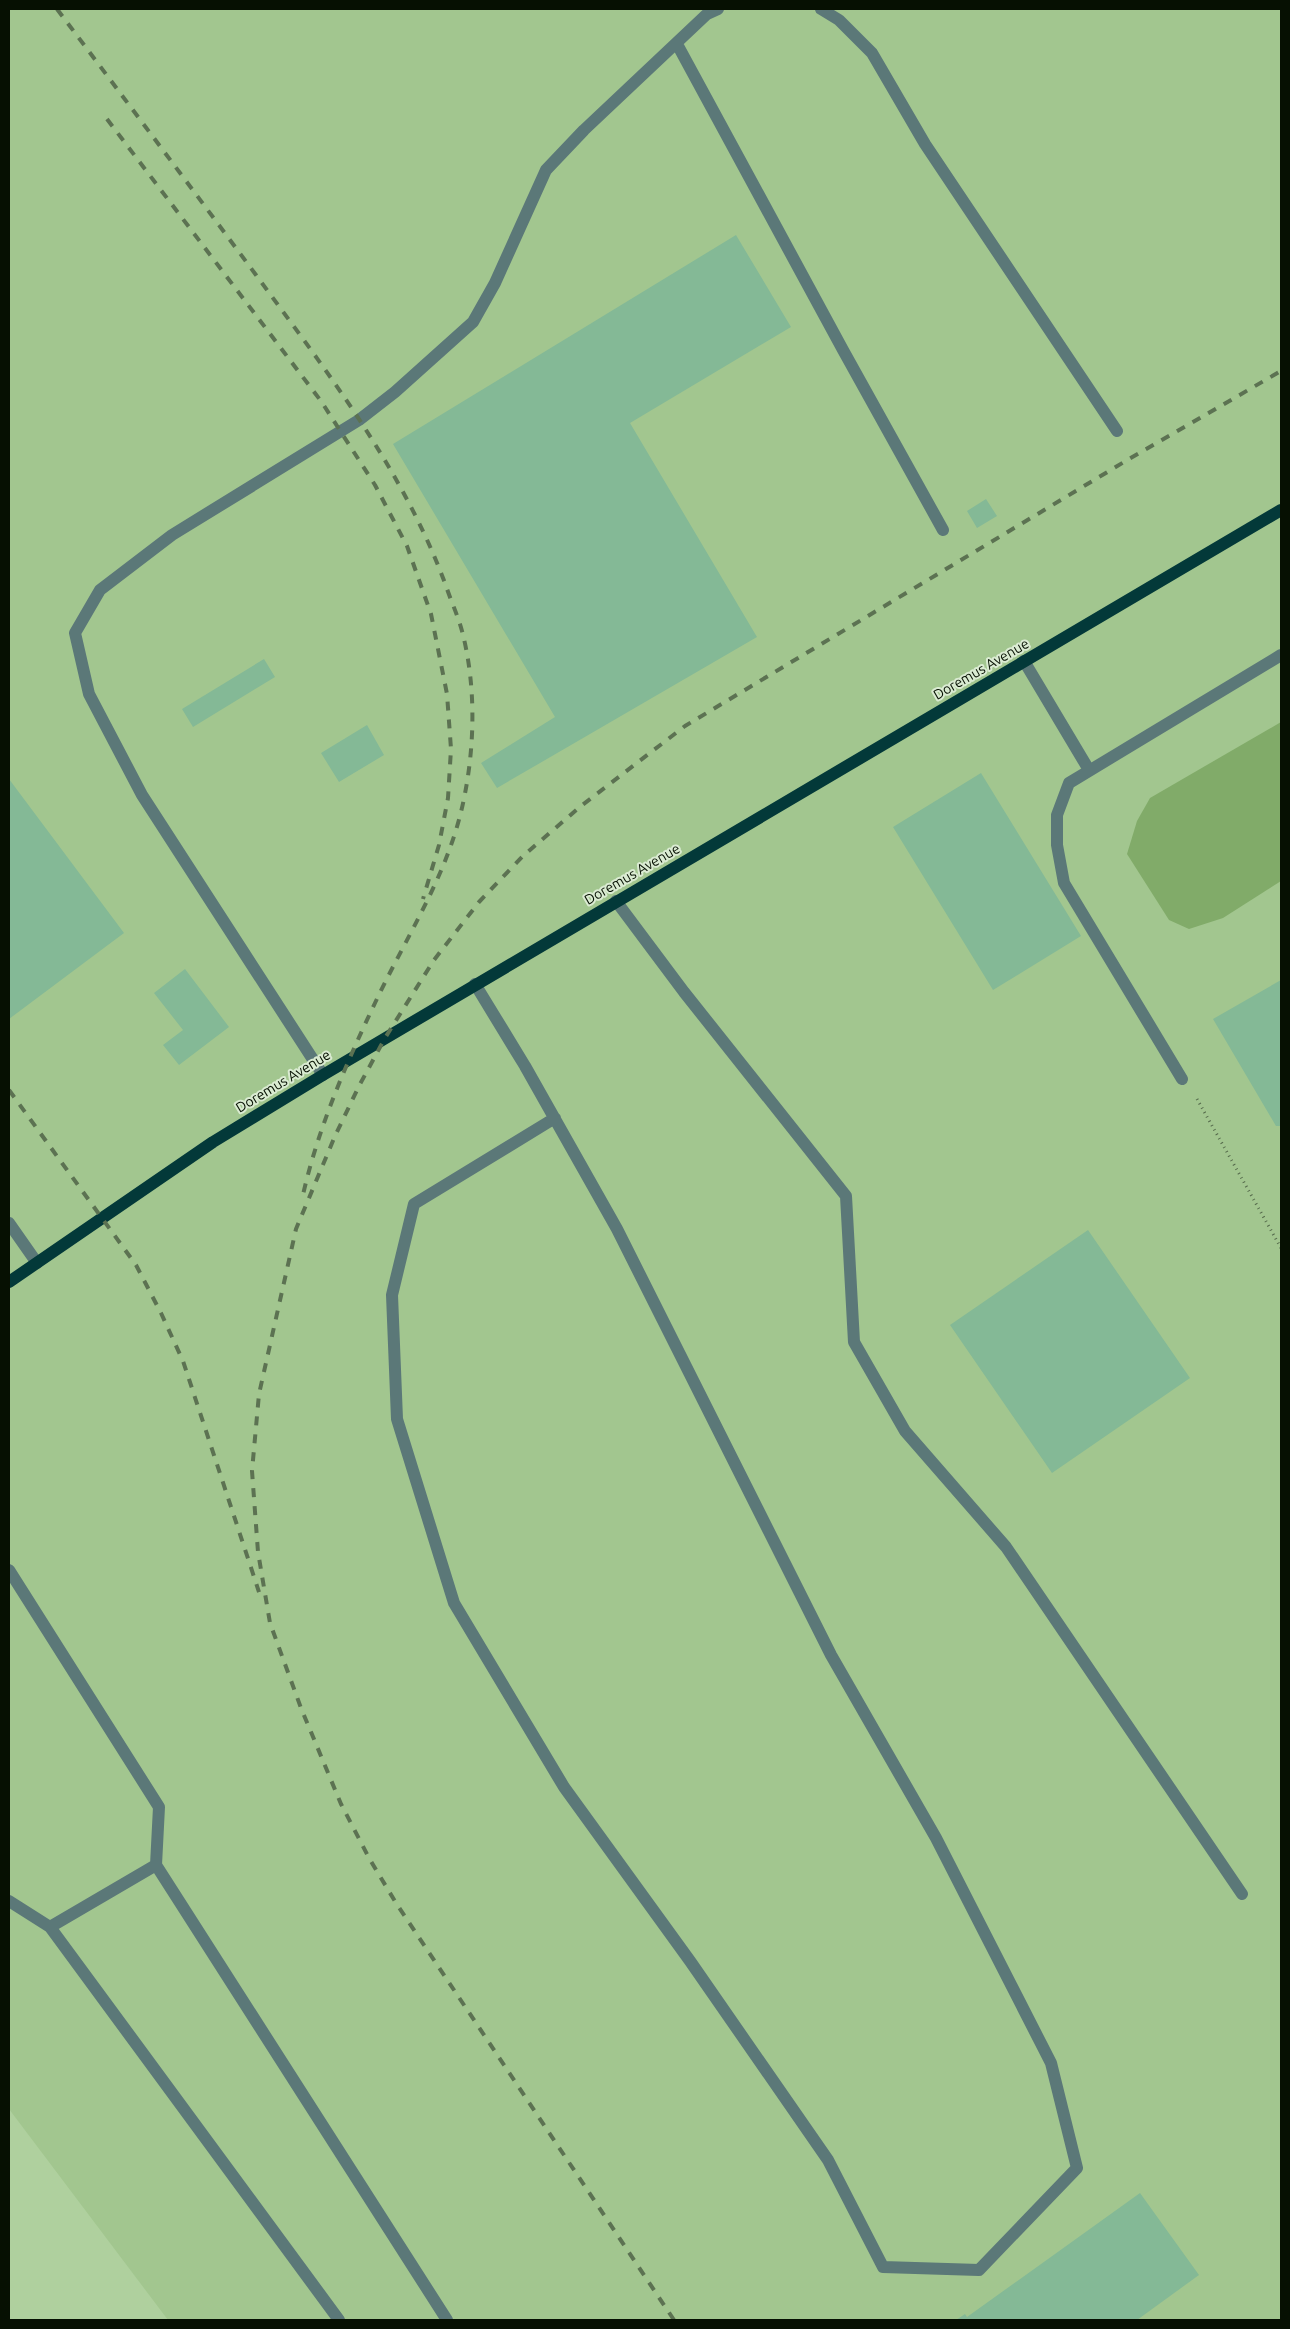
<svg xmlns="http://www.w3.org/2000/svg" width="1290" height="2329" font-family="Ubuntu,sans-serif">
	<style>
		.built { fill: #a2c68f }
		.water { fill: #81ab69 }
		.building { fill: #84b996 }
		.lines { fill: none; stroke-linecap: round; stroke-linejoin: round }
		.path { stroke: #566b4c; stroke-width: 3; stroke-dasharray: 1 4; stroke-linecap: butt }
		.minor { stroke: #5b7878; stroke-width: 12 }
		.major { stroke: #033939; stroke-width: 12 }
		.rail { stroke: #5c7252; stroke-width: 4; stroke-dasharray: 9 9; stroke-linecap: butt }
		.labels { text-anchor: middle; stroke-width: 4; stroke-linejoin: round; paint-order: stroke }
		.street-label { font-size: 14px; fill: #061002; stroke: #daebd2 }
	</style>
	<rect width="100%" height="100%" fill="#afd09e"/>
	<!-- built -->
	<path class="built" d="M9 9H1281V2320H168L9 2109Z"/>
	<!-- water -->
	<path class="water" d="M1281 722V881L1223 918 1189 929 1169 920 1127 854 1137 821 1150 798Z"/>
	<!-- building -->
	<path class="building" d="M736 235 791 327 630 423 757 637 497 788 481 763 555 717 393 444Z
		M986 499 997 516 977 528 967 511Z
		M264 659 275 677 193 727 182 709Z
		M367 725 384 755 339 782 321 753Z
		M981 773 1081 936 993 990 893 827Z
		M9 779 124 933 9 1019Z
		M185 969 229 1027 179 1065 163 1045 183 1030 154 993Z
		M1281 980V1126H1276L1213 1019Z
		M1088 1230 1190 1378 1052 1473 950 1325Z
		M1140 2193 1199 2275 1137 2320H956L965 2314 967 2317Z"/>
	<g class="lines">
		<!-- path -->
		<path class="path" d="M1197 1099 1281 1248"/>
		<!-- minor -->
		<path class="minor" d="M821 9 839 20 872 53 925 144 1117 431
			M677 44 843 350 943 530
			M1024 661 1089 770
			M616 901 684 992 846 1196 854 1342 905 1431 1006 1547 1242 1894
			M475 984 525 1066 617 1229 831 1655 936 1838 1051 2063 1077 2168 979 2270 883 2267 828 2160 690 1961 564 1787 454 1603 397 1419 392 1295 414 1204 555 1118
			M323 1075 142 795 89 694 75 633 100 590 172 535 359 420 395 392 473 322 495 283 546 170 584 130 707 14 718 9
			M1182 1079 1064 883 1057 845V815L1069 783 1281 655
			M9 1223 37 1263
			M9 1570 159 1807 156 1865 50 1927 9 1901
			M156 1865 447 2320
			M50 1927 339 2320"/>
		<!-- major -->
		<path class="major" d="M9 1282 213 1142 323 1075 1281 510"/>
		<!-- rail -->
		<path class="rail" d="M57 9C124 98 190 186 256 275 328 373 404 471 446 586 451 601 458 616 462 631 477 688 475 754 461 812 444 881 405 939 375 1003 345 1066 317 1131 302 1199
			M107 119 321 401 375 485 407 546 431 614 447 694 451 749 448 798 439 845 423 899
			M9 1090 136 1265 161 1313 183 1361 259 1592
			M674 2320 396 1903 369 1858 341 1804 301 1708 270 1623 258 1552 252 1471 259 1394 296 1229 335 1136 359 1086 385 1038 434 960 479 902 523 856 581 806 685 726 1129 459 1281 371"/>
	</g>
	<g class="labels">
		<!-- street labels -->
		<g class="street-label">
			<text transform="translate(981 669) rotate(-30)" y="5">Doremus Avenue</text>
			<text transform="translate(632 874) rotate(-30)" y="5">Doremus Avenue</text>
			<text transform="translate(283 1081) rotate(-31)" y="5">Doremus Avenue</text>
		</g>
	</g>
	<!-- border -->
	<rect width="1290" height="2329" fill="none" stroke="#061002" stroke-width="20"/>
</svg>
